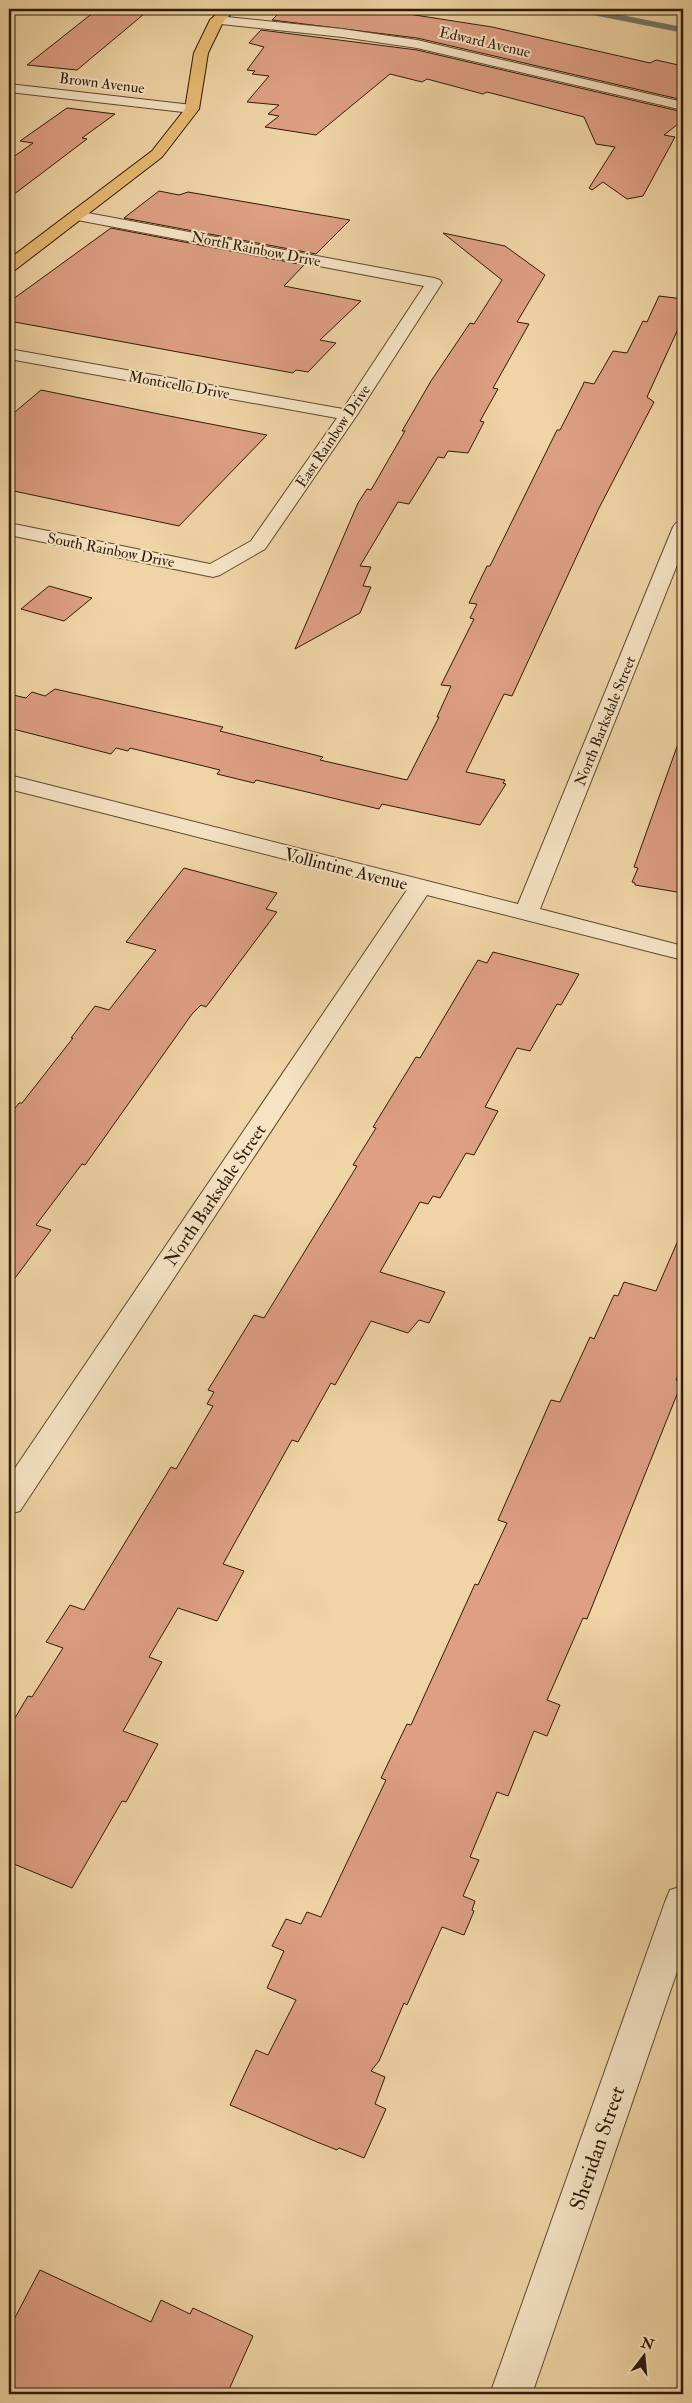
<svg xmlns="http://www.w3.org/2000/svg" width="692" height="2403" font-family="'IM FELL Double Pica',serif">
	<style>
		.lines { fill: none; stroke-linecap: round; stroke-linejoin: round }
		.stream { stroke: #73776f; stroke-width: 5.5 }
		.building { fill: #de9f83; stroke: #2f1a09 }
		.minor-casing { stroke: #5f4830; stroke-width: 2 }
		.major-casing { stroke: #2f1a09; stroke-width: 2 }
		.minor { fill: #f5e3c4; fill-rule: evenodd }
		.major { fill: #e8ba72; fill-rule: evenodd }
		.labels { text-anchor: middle; stroke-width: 4; stroke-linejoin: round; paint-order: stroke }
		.far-street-label { font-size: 15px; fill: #2f1a09; stroke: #f5e3c4 }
		.street-label { font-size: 18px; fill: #2f1a09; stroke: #f5e3c4 }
		.near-street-label { font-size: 21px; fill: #2f1a09; stroke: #f5e3c4 }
	</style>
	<rect width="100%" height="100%" fill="#efd4a5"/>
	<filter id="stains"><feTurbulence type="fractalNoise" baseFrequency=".004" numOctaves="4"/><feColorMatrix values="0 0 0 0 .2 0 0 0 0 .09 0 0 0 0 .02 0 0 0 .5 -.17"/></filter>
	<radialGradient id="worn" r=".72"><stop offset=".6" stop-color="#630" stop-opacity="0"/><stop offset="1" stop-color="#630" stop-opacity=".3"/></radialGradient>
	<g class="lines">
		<!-- stream -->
		<path class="stream" d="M577 9 683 30"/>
	</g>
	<!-- building -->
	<path class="building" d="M283 9H368L389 11 492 27 650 63 656 60 683 66V100L417 38 272 20Z
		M100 10 144 14 77 70 27 65 94 12Z
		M261 30 417 50 683 112V120L664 135 675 137 643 196 627 199 603 182 592 190 589 188 615 147 596 144 584 117 487 92 483 94 427 79 422 82 390 74 316 135 265 127 279 116 268 114 279 105 247 102 269 76 252 74 255 71 247 70 264 47 249 43Z
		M67 108 115 114 82 138 87 139 9 198V160L33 143 20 141Z
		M159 191 179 195 188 192 350 220 316 254 124 218Z
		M111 228 304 265 284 286 361 301 320 340 336 343 308 372 296 370 293 373 9 321V302Z
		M443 233 505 246 545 275 517 322 529 324 493 388 498 389 480 421 484 422 468 453 448 451 444 458 438 457 409 504 398 502 360 566 371 567 363 586 371 587 360 613 295 649 358 503 367 489 371 490 405 431H402L431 381 470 323 474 324 502 280Z
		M659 296 683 299V318L647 397 654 402 598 510 512 696 504 694 466 772 505 780 503 783 506 784 480 825 382 804 379 809 256 780 254 783 217 774 220 770 130 748 128 751 116 748 111 754 9 728V694L26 698 32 692 45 696 55 689 223 727 220 731 323 757 320 760 407 780 439 717H437L451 686 441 685 474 619 470 618 477 604 469 603 487 566H490L557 430H560L583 385 584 382 594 384 613 351 627 353 643 321 647 322Z
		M41 390 159 414 267 435 179 526 9 490V417Z
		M49 586 92 598 64 621 21 609Z
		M679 741 683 742V893L635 885V883L632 882 638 868 634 867Z
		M184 868 277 893 266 909 277 912 206 1007 201 1005 192 1014 85 1165 82 1164 36 1225 51 1230 9 1286V1116L19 1103H22L73 1038H71L95 1006 109 1010 156 950 126 942Z
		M493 952 579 974 561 1005 557 1004 530 1051 517 1048 485 1107 498 1111 474 1155 466 1153 440 1198 433 1196 428 1204 420 1202 380 1272 445 1292 429 1323 419 1320 408 1333 371 1321 335 1385 331 1383 298 1442 292 1440 223 1564 244 1571 217 1621 178 1608 149 1657 162 1662 123 1731 158 1744 126 1802 122 1801 72 1888 9 1862V1728L28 1696 32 1697 63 1648 46 1642 70 1605 84 1610 171 1467 176 1469 213 1406 207 1404 214 1392 208 1390 254 1315 264 1318 357 1166 353 1165 376 1128 373 1127 416 1057 420 1058 478 960 487 963Z
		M683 1229V1363L676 1380 682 1382 587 1619 583 1618 547 1700 560 1705 547 1736 534 1731 508 1796 497 1792 470 1857 479 1860 463 1896 475 1901 472 1910 474 1911 464 1935 442 1927 407 2005 404 2003 379 2061 371 2071 385 2077 375 2104 386 2109 364 2158 339 2148 337 2150 317 2142 230 2105 256 2050 268 2055 296 2000 267 1988 284 1951 272 1946 286 1919 301 1924 307 1912 321 1917 386 1780 381 1778 407 1724 411 1725 475 1584 478 1585 507 1523 498 1520 551 1400 560 1402 590 1337 594 1339 614 1295 618 1296 624 1282 656 1291Z
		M40 2270 151 2322 161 2300 190 2314 193 2308 253 2336 227 2394H9V2329Z"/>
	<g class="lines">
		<defs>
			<path id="minor" d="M676 9H683V13L677 12Z
				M217 16 342 29 417 40 683 102V110L417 48 342 37 212 23 210 20Z
				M9 84 192 105 199 109 192 113 9 92Z
				M77 211 434 278 440 280 442 283 357 415 265 549 220 575 213 577 9 535V523L210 564 251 541 337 418 9 359V349L343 409 424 286 72 219 69 216Z
				M683 521V550L540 909 683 946V960L427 895 20 1511 9 1514V1477L407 890 9 789V775L518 904 673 527 676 523Z
				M683 1886V1954L532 2394H490L665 1902 670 1890Z"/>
			<path id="major" d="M222 9H236L223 22 208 53 199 109 162 157 15 270 9 272V259L152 151 185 109 194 53 210 20Z"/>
		</defs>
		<!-- minor casing -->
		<use href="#minor" class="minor-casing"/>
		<!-- major casing -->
		<use href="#major" class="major-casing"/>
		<!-- minor -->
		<use href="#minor" class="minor"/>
		<!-- major -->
		<use href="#major" class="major"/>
	</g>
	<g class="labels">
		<!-- far-street labels -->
		<g class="far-street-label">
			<text transform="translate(485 42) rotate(13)" y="5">Edward Avenue</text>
			<text transform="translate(102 83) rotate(7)" y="5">Brown Avenue</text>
			<text transform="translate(256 249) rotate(11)" y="5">North Rainbow Drive</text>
			<text transform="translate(179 385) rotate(10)" y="5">Monticello Drive</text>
			<text transform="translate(333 436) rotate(-56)" y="5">East Rainbow Drive</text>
			<text transform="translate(111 550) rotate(11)" y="5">South Rainbow Drive</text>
			<text transform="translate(605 721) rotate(-68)" y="5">North Barksdale Street</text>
		</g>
		<!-- street labels -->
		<g class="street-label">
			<text transform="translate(346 869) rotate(14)" y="6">Vollintine Avenue</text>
			<text transform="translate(215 1195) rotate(-56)" y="6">North Barksdale Street</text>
		</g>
		<!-- near-street labels -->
		<g class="near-street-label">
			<text transform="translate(597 2148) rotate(-71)" y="7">Sheridan Street</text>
		</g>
	</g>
	<!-- margin -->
	<rect width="692" height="2403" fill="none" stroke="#efd4a5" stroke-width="30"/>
	<rect x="10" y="10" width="672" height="2383" fill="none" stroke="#2f1a09" stroke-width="2.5"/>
	<rect x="15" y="15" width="662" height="2373" fill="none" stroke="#2f1a09"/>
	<!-- north arrow -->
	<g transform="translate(644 2356) rotate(16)" stroke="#f5e3c4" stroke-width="4" paint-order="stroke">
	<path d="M0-4L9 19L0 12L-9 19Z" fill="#2f1a09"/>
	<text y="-8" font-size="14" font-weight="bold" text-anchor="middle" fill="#2f1a09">N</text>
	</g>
	<rect width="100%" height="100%" filter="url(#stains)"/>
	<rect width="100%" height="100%" fill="url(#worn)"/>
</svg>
